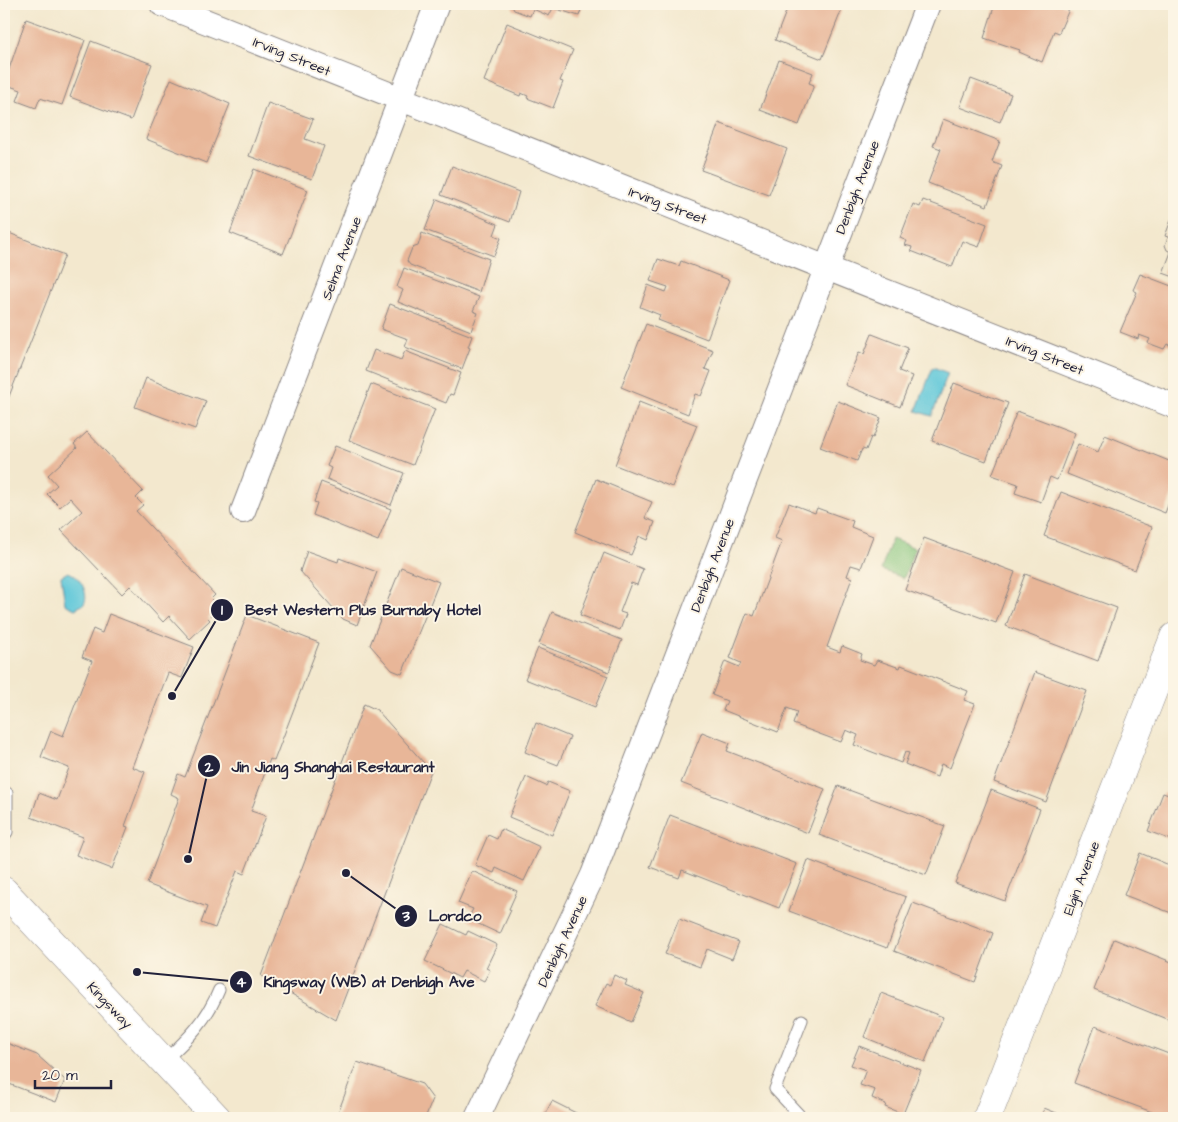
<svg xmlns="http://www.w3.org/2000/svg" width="1178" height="1122" font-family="'Architects Daughter',sans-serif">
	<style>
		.green { fill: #85c57c; stroke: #54745c }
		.water { fill: #5ec7d9; stroke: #40748a }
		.building { fill: #e8b698 }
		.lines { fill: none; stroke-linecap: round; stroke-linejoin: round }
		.lane-casing { stroke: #8a8584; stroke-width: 13 }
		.street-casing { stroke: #8a8584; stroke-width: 26 }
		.secondary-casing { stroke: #8a8584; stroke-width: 29 }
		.primary-casing { stroke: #8a8584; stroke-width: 29 }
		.lane { stroke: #fff; stroke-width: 11 }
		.street { stroke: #fff; stroke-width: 24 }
		.secondary { stroke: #fff; stroke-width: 28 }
		.primary { stroke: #fff; stroke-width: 28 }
		.labels { text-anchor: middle; stroke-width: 4; stroke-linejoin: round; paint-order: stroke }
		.street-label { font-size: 14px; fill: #22223b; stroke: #fcf5e5 }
		.leader { fill: none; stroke: #22223b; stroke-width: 2 }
		.callout-dot { fill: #22223b; stroke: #fcf5e5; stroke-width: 2 }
		.mark-label { font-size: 15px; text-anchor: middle; font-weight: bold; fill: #fff }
		.callout-label { font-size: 15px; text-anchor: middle; font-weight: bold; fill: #22223b; stroke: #fcf5e5; stroke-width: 4; stroke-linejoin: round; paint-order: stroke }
	</style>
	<rect width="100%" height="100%" fill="#fcf5e5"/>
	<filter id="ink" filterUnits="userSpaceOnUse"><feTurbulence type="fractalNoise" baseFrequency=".02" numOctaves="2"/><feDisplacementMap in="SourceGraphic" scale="10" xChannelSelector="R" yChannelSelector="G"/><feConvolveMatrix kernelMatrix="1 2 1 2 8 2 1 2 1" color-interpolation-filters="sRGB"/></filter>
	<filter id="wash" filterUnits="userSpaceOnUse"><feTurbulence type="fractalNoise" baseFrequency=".0096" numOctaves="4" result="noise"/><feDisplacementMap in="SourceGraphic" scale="20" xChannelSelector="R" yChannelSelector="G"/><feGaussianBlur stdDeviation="1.12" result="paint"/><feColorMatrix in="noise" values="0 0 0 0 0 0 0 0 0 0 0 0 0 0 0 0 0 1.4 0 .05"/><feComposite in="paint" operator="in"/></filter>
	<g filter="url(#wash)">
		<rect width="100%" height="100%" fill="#f3e8ce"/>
		<!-- green -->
		<path class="green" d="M892 539 915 548 904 578 881 570Z"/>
		<!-- water -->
		<path class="water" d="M933 367 948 373 932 416 916 411Z
			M68 572C79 575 90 593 84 604L75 609 65 604 61 576Z"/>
		<g id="blocks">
			<!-- building -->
			<path class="building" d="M511 4H583L579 16 553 8 549 16 533 9 530 16 514 10Z
				M789 4H844L822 59 775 40Z
				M995 4H1061L1070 7 1059 33 1054 31 1042 62 1019 52 1020 50 984 38Z
				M26 19 85 40 62 105 40 98 36 108 17 101 21 90 4 84Z
				M507 23 573 50 560 81 563 82 553 108 527 98 528 96 521 93 520 96 484 81Z
				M91 41 152 64 131 120 70 97Z
				M779 60 813 73 809 83 814 85 799 125 760 110Z
				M171 79 230 104 206 163 146 139Z
				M971 79 1011 94 1000 122 960 107Z
				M268 103 313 119 305 139 324 146 312 179 249 156Z
				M943 119 1000 141 992 162 1002 166 987 206 928 183 941 149 933 146Z
				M719 123 787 149 769 195 701 170Z
				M452 166 519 192 510 222 441 195Z
				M254 169 308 190 283 254 230 233Z
				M437 199 498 224 494 235 501 238 494 256 425 230Z
				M923 200 987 224 979 247 962 241 952 267 911 251 912 247 905 245 907 241 900 238 913 204 920 207Z
				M1173 215H1174V277L1163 273 1171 252 1167 250 1165 245 1168 237 1165 236Z
				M4 231 65 255 4 409Z
				M422 233 489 259 479 292 410 265 407 261 412 248 418 246Z
				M658 259 679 266 681 261 729 280 707 339 658 320 660 315 640 307 648 285 666 292 668 287 650 281Z
				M404 268 479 297 473 311 478 313 471 331 398 302 403 290 397 287Z
				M1140 274 1174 287V347L1167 344 1164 349 1148 343 1150 339 1139 335 1138 339 1120 332 1137 292 1133 290Z
				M390 304 472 336 468 347 470 348 462 369 405 347 408 339 381 329Z
				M646 324 713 350 705 369 711 371 706 384 701 396 695 394 688 414 621 387Z
				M872 334 908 348 899 371 912 376 900 407 845 385 859 352 864 354Z
				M374 350 401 360 405 351 461 373 453 395 450 394 446 403 366 371Z
				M146 378 206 401 195 429 135 407Z
				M954 383 1008 403 986 461 932 441Z
				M371 384 435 409 413 465 349 440Z
				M838 401 881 418 873 438 871 437 866 450 862 449 857 461 820 447Z
				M639 402 697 425 672 487 615 465Z
				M1017 411 1075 433 1057 480 1050 477 1041 502 1015 493 1018 484 992 475Z
				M87 432 143 491 136 498 143 505 136 511 215 595 211 599 219 607 208 618 210 620 190 639 169 616 163 622 130 586 122 594 61 530 82 511 70 498 60 507 47 494 57 485 48 475 77 448 74 444Z
				M1105 435 1174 463V490L1165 513 1067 474 1078 444 1098 452Z
				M335 446 404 473 391 505 327 479 331 468 327 466Z
				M596 479 652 502 645 518 655 522 648 540 639 536 631 555 575 532Z
				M321 482 391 509 378 541 313 515 317 503 314 502Z
				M1061 492 1152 527 1135 570 1044 536Z
				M789 503 815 513 817 508 853 521 851 527 873 536 861 568 851 565 847 576 852 578 827 647 840 652 842 646 862 654 860 660 874 665 877 660 900 668 901 665 968 691 964 700 975 704 950 768 941 764 937 777 905 764 909 753 905 752 901 763 854 745 858 735 846 730 841 742 793 724 797 712 787 708 778 732 723 710 727 701 712 695 725 661 739 667 741 663 730 658 747 613 754 616 782 541 775 538Z
				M924 538 1015 572 996 623 905 590Z
				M307 551 338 562 339 558 377 572 357 625 343 619 300 571Z
				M604 553 643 569 637 585 631 583 620 612 626 614 620 630 580 615Z
				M401 567 439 582 402 674 392 670 370 645Z
				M1025 574 1117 608 1098 661 1006 626Z
				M552 612 622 640 609 672 539 644Z
				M109 614 194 647 182 678 168 673 132 767 145 772 125 826 128 827 112 869 76 855 83 837 31 817 39 793 57 800 69 768 41 757 51 731 63 736 92 661 82 657 93 629 102 633Z
				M247 615 319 643 274 761 270 759 251 811 266 816 244 874 237 871 215 928 201 923 207 907 147 884 179 798 171 794 178 774 185 777Z
				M538 648 608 676 595 707 525 679Z
				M1035 672 1087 691 1046 802 994 782Z
				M364 704 377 710 431 771 336 1020 261 976Z
				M536 723 570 737 558 765 525 752Z
				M702 732 730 743 727 751 825 789 808 833 681 783Z
				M526 777 546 786 548 782 570 791 552 835 509 817Z
				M838 786 945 826 926 875 819 835Z
				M991 790 1040 809 1005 901 955 883Z
				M1163 793 1174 797V841L1148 831Z
				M670 815 797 864 779 908 682 870 679 878 650 867Z
				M501 829 540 847 524 881 496 868 494 873 475 865 488 835 497 839Z
				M1140 853 1174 867V914L1124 895Z
				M808 860 906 897 887 948 789 911Z
				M472 871 517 891 509 909 511 910 500 934 468 919 473 909 458 903Z
				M913 903 993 933 975 982 894 951Z
				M679 919 739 942 732 959 707 949 700 967 665 954Z
				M443 924 466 935 468 931 497 945 486 968 490 970 484 981 464 971 460 978 425 961Z
				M1114 939 1174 963V1022L1094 990Z
				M614 975 627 981 625 985 644 993 631 1022 595 1006 606 983 610 985Z
				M881 993 943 1017 925 1062 864 1037Z
				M1095 1026 1174 1056V1118H1168L1074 1083Z
				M4 1042 37 1055 65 1080 56 1102 4 1082Z
				M859 1046 921 1070 903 1114 885 1107 886 1104 872 1098 875 1090 860 1085 866 1070 851 1065Z
				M357 1062 422 1084 433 1099 425 1118H336Z
				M552 1101 586 1118H543Z
				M1044 1108 1069 1118H1041Z"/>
		</g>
	</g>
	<g filter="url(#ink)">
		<use href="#blocks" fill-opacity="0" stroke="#8a8584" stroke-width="1"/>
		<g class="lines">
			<defs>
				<path id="lane" d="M4 836 7 832V793
					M802 1020 775 1089 802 1118
					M164 1061C188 1039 207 1020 219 990"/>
				<path id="street" d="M162 4 1174 406
					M243 511 437 4
					M477 1118 593 875 928 4"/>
				<path id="secondary" d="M987 1118 1174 637"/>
				<path id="primary" d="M4 891 217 1118"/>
			</defs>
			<!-- lane casing -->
			<use href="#lane" class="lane-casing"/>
			<!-- street casing -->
			<use href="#street" class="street-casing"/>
			<!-- secondary casing -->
			<use href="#secondary" class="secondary-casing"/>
			<!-- primary casing -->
			<use href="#primary" class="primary-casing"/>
			<!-- lane -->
			<use href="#lane" class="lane"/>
			<!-- street -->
			<use href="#street" class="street"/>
			<!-- secondary -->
			<use href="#secondary" class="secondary"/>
			<!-- primary -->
			<use href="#primary" class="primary"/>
		</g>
	</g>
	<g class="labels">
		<!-- street labels -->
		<g class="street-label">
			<text transform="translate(292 56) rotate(22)" y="5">Irving Street</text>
			<text transform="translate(857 187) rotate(-69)" y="5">Denbigh Avenue</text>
			<text transform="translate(668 205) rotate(21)" y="5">Irving Street</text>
			<text transform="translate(341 258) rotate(-69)" y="5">Selma Avenue</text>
			<text transform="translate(1045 355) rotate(22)" y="5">Irving Street</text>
			<text transform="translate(712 565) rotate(-69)" y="5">Denbigh Avenue</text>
			<text transform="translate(1081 878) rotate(-69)" y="5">Elgin Avenue</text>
			<text transform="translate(562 941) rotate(-65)" y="5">Denbigh Avenue</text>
			<text transform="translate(110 1005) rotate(46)" y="5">Kingsway</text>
		</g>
	</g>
	<!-- callouts -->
	<path class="leader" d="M172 696L222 610M188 859L209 766M346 873L406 916M137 972L241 982"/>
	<g class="callout-dot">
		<circle cx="172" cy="696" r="5"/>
		<circle cx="188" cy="859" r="5"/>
		<circle cx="346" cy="873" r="5"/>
		<circle cx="137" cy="972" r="5"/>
		<circle cx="222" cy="610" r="12"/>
		<circle cx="209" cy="766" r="12"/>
		<circle cx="406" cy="916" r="12"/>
		<circle cx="241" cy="982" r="12"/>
	</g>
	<g class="mark-label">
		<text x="222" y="615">1</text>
		<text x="209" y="772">2</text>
		<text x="406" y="921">3</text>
		<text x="241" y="987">4</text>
	</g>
	<g class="callout-label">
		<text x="363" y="615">Best Western Plus Burnaby Hotel</text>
		<text x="333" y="772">Jin Jiang Shanghai Restaurant</text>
		<text x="455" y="921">Lordco</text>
		<text x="369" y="987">Kingsway (WB) at Denbigh Ave</text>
	</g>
	<!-- margin -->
	<rect width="1178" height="1122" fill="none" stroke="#fcf5e5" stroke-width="20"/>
	<!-- scale -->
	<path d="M35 1080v8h76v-8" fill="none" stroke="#22223b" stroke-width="2.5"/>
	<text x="42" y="1080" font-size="15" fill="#22223b" stroke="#fcf5e5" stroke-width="4" paint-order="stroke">20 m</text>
</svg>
